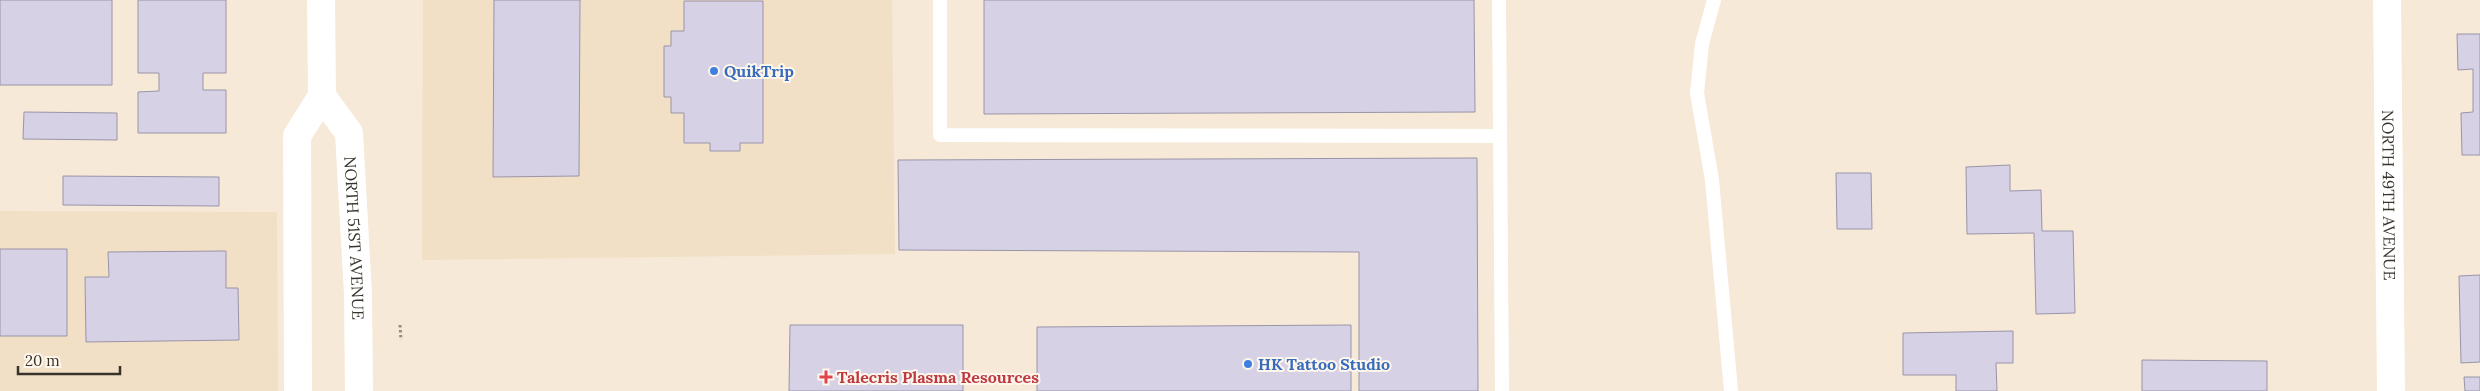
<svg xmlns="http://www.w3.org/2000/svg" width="2480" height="391" font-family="Lora,serif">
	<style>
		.built { fill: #f1e0c6 }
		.building { fill: #d6d1e5; stroke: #9a94a8 }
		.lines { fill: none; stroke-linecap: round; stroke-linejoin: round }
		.path { stroke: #968d80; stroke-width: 3; stroke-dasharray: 2.5 2.5; stroke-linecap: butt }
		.service { stroke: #fff; stroke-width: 14 }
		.minor { stroke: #fff; stroke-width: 28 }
		.primary { stroke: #fff; stroke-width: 28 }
		.shop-dot { fill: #3f7fe0; stroke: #fff7ec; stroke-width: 2 }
		.health-dot { fill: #e0444e; stroke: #fff7ec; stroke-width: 2 }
		.labels { text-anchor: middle; stroke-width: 4; stroke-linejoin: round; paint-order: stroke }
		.shop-label { font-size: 16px; font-weight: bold; fill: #366cbe; stroke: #fff7ec; text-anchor: start }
		.street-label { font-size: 16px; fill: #38332b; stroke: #fff7ec }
		.health-label { font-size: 16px; font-weight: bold; fill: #be3a42; stroke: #fff7ec; text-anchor: start }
	</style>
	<rect width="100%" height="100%" fill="#f6e9d7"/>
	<!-- built -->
	<path class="built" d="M423 0H892L895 254 422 260Z
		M0 211 277 212 278 391H0Z"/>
	<!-- building -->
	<path class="building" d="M0 0H112V85H0Z
		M138 0H226V73H203V90H226V133H138V92L159 91V73H138Z
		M494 0H580L579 176 493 177Z
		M984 0H1474L1475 112 984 114Z
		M684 1H763V143H740V151H710V143H684V113H671V97H664V46H671V31H684Z
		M2457 34H2480V155H2462L2461 113 2473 112V69L2458 70Z
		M24 112 117 113V140L23 139Z
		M1477 158 1478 391H1359V252L899 250 898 160Z
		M2010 165V191L2041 190 2042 231H2073L2075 313 2036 314 2034 233 1967 234 1966 167Z
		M1836 173H1871L1872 229H1837Z
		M63 176 219 177V206L63 205Z
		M0 249H67V336H0Z
		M226 251V288H238L239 340 86 342 85 277H109L108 252Z
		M2480 275V362L2461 363 2459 276Z
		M790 325H963V391H789Z
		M1351 325V391H1037V327Z
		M2013 331V363H1996L1997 391H1956V375H1903V333Z
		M2142 360 2267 361V391H2142Z
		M2464 377H2480V391H2465Z"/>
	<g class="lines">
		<!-- path -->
		<path class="path" d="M400 325 401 340"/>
		<!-- service -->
		<path class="service" d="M940 0V135L1500 136
			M1499 0 1502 391
			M1714 0 1702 44 1697 93 1712 180 1731 391"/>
		<!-- minor -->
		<path class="minor" id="s1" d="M2387 0 2391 391"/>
		<!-- primary -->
		<g class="primary">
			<path id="s2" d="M322 96 349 133 358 294 359 391"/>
			<path d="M298 391 297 136 322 96 321 0"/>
		</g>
	</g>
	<!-- markers -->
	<g class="shop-dot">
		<circle cx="714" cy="71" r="5"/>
		<circle cx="1248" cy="364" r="5"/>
	</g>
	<path class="health-dot" d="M823.5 369.5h5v5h5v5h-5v5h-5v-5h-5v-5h5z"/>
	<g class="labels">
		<!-- shop labels -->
		<g class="shop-label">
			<text x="724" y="77">QuikTrip</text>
			<text x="1258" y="370">HK Tattoo Studio</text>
		</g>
		<!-- street labels -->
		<g class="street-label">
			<text dy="6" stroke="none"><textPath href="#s1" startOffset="195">NORTH 49TH AVENUE</textPath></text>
			<text dy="6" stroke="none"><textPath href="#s2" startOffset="151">NORTH 51ST AVENUE</textPath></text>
		</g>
		<!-- health labels -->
		<g class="health-label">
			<text x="837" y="383">Talecris Plasma Resources</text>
		</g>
	</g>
	<!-- scale -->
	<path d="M18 366v8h102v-8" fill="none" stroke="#38332b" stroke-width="2.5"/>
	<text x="25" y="366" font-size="15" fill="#38332b" stroke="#fff7ec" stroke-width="4" paint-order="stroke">20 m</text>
</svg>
